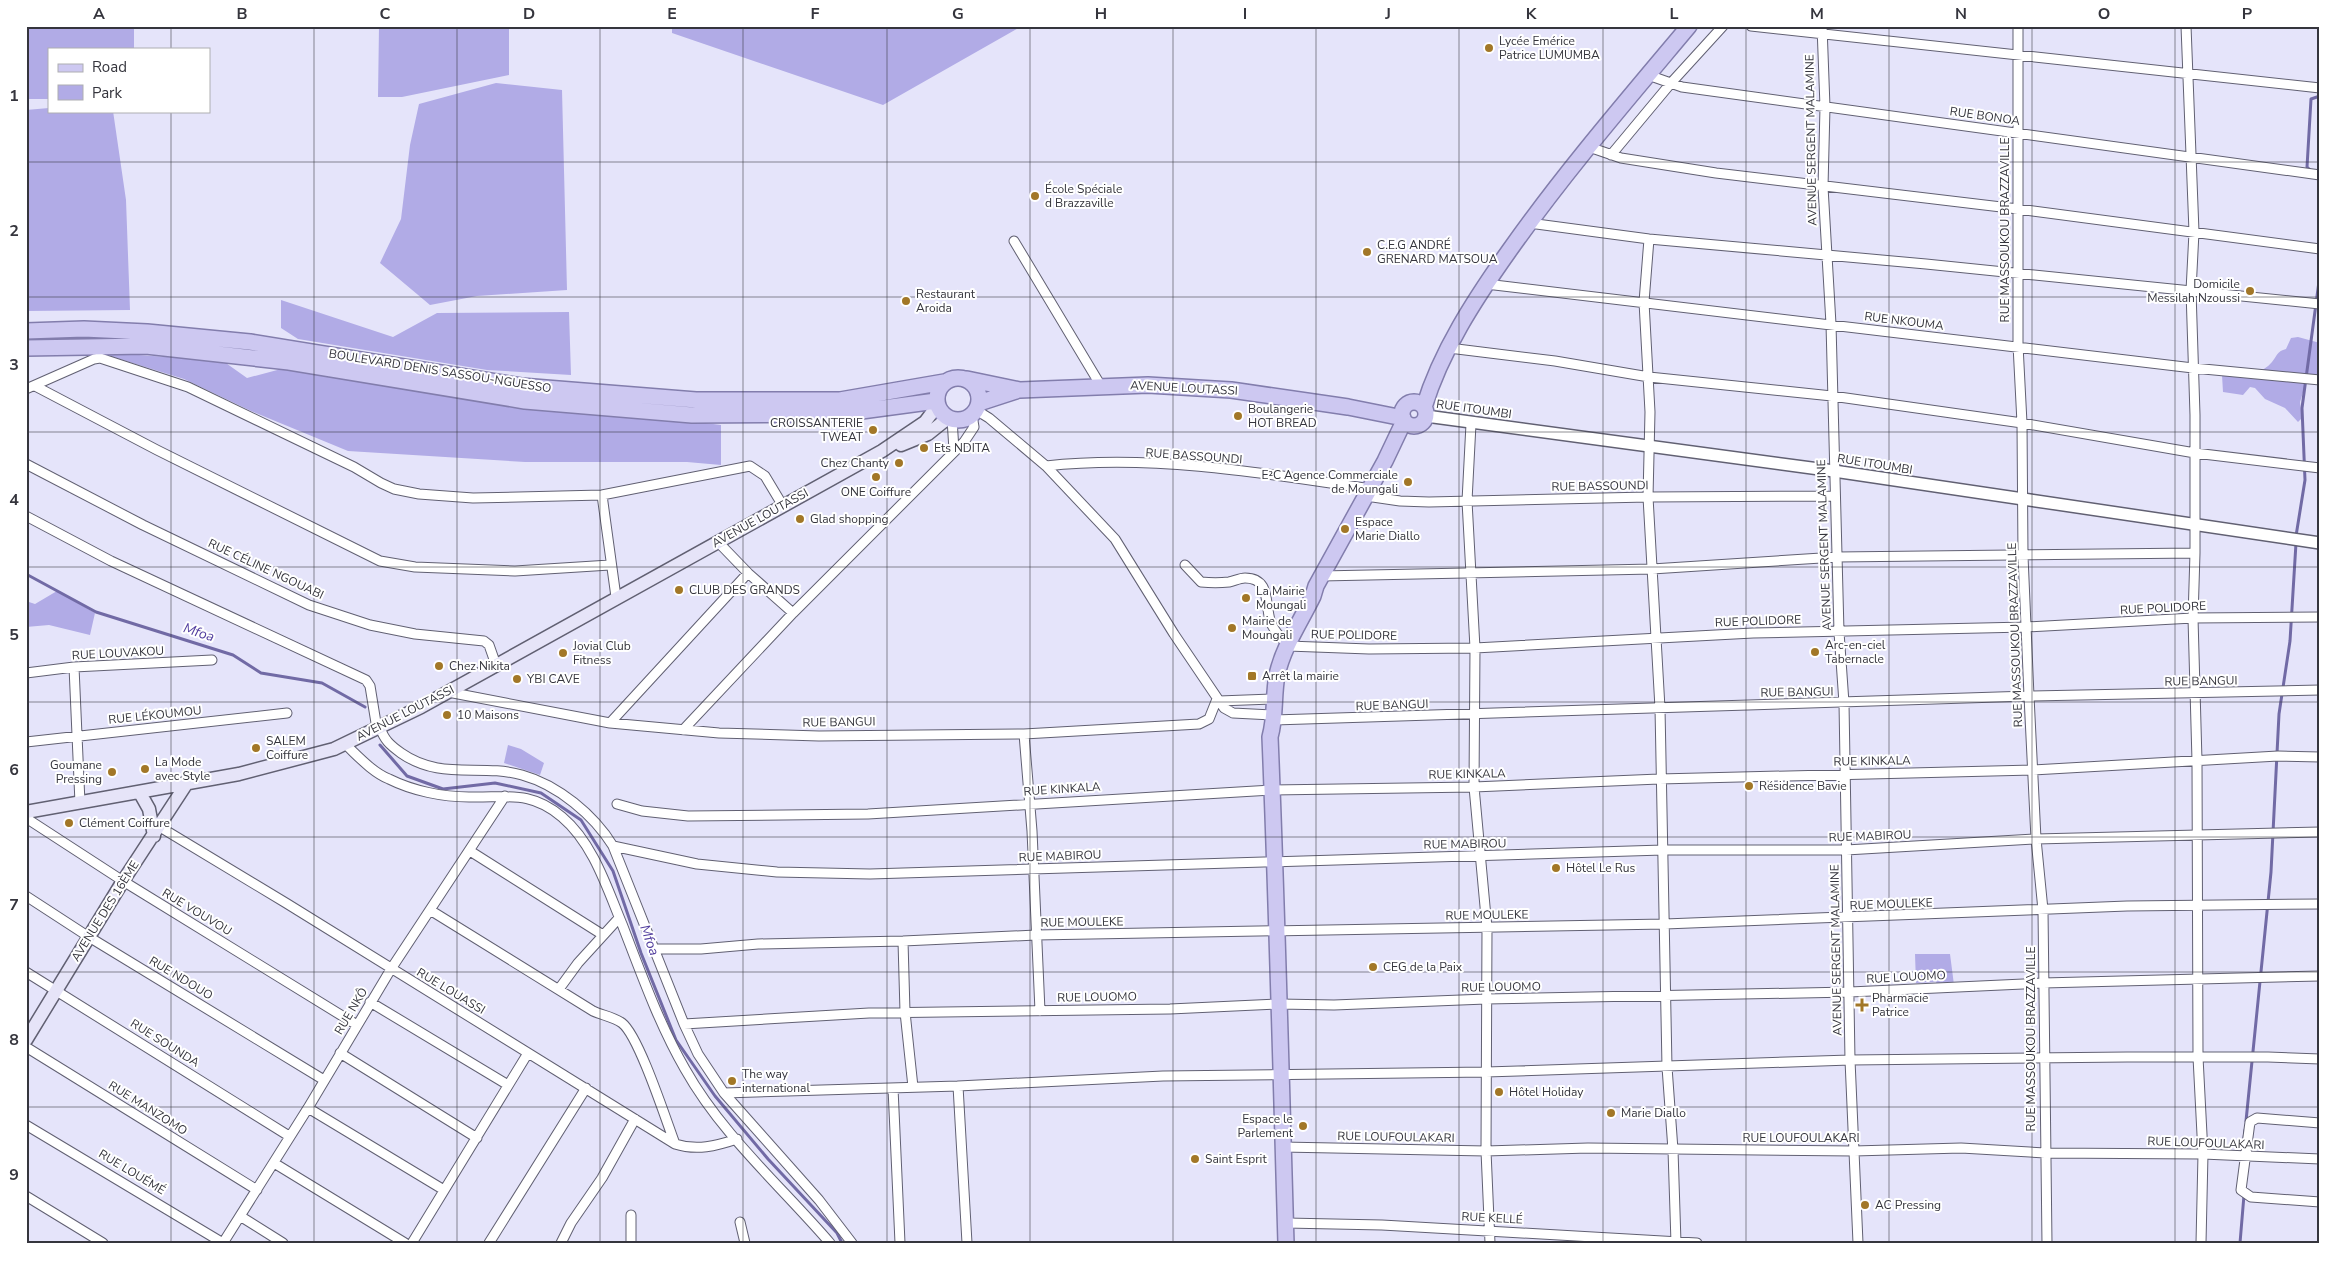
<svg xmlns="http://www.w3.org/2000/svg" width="2346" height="1269" font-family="'Nunito Sans',sans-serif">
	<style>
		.green { fill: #b1abe6 }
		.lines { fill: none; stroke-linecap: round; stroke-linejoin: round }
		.stream { stroke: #716aa5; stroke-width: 3 }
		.minor-casing { stroke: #616072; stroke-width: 11 }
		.tertiary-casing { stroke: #616072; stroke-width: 14 }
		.secondary-casing { stroke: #616072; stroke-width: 15 }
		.primary-casing { stroke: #827dac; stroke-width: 18 }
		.minor { stroke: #fff; stroke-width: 9 }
		.tertiary { stroke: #fff; stroke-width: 11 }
		.secondary { stroke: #e6e4f8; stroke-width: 12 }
		.primary { stroke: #cdc8f1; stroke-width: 15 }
		.grid { fill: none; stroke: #35353d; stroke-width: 1; stroke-opacity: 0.55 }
		.poi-dot { fill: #a27727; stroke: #fff; stroke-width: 2 }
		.labels { text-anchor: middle; stroke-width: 4; stroke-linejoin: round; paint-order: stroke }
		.poi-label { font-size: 12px; fill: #35353d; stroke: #fff; text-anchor: start }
		.street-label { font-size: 12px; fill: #35353d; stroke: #fff }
		.water-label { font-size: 14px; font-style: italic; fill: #533f9f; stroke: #fff }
		.neatline { fill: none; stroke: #35353d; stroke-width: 2 }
		.grid-label { font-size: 16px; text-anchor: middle; font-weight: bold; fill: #35353d }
	</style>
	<rect width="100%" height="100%" fill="#e5e4fa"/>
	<!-- green -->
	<path class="green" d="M26 26H134V49H49V99H26Z
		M379 26H509V75L402 97H378Z
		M672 26H1022L883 105 672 33Z
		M496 83 562 90 567 290 477 296 430 305 380 263 401 219 410 145 419 104Z
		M49 108V111H113L126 200 130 310 26 311V110Z
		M281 300 393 337 437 313 569 312 571 375 487 370 298 339 281 328Z
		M2298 337 2320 343V379L2308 377 2300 402 2302 418 2298 422 2285 408 2265 399 2255 388 2250 387 2243 395 2223 392 2222 375C2238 376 2261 376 2272 362 2277 356 2277 351 2286 349L2291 338Z
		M97 352 223 361 247 378 281 369 721 425V465L687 462H525L348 451 251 411 184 379Z
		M57 591 95 613 90 635 49 625 26 627V601L35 604Z
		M508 745 521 749 544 763 540 775 504 763Z
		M1915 954H1950L1954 985 1937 986 1936 982 1916 983Z"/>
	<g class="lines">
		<!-- stream -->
		<path class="stream" d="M2312 172 2307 167 2311 99 2320 96
			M2296 536 2305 480 2302 408 2320 274
			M26 574 96 612 233 655 261 673 322 683 365 707
			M380 745 407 776 443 789 495 783 541 793 581 820 613 871 641 953 676 1040 715 1096 768 1159 837 1233 842 1243
			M2246 1121 2271 872 2279 714 2290 641 2296 543
			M2243 1148 2245 1130
			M2240 1243 2244 1195"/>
		<defs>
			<path id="minor" d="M1751 26 2320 88
				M1822 26 1825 107 1823 187 1831 324 1839 632 1844 703 1850 1060 1858 1243
				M2018 26V345L2022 423 2023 556 2029 696 2036 839 2043 910 2047 1243
				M2186 26 2194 232 2191 291 2195 415V553L2193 618 2197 761 2198 1057 2203 1154 2201 1243
				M1648 75 1682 87 2320 175
				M1589 147 1621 158 1716 173 2018 209 2320 249
				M1611 155 1671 83 1723 26
				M1529 223 1649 239 1926 264 2320 304
				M1649 239 1644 302 1650 412 1648 497 1660 708 1667 1067 1673 1150 1676 1243
				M1014 241 1101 386
				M1486 284 2193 368 2320 380
				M1449 348 1555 361 1649 377 1832 396 2022 423 2195 453 2320 468
				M35 386 157 450 380 561 415 567 515 571 610 565
				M26 389 94 359 100 358 188 387 354 467 381 483 394 489 419 494 473 498 602 495 750 466 765 476 783 506
				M976 410 989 418 1046 466 1115 539 1174 634 1224 708 1233 713 1274 715
				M952 419 954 450
				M1471 424 1467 501 1475 648 1474 787 1487 928 1486 1151 1490 1243
				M26 464 143 525 309 605 370 625 415 634 484 641 489 645 496 665
				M1046 466C1152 454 1265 473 1370 489
				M602 495 616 597
				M1366 496 1400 501 1429 502 1648 497 1835 496
				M26 516 111 561 366 680 370 686 377 729
				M718 542 748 573 793 613
				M1185 565 1201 582C1211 583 1220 583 1229 582 1234 581 1240 578 1245 578 1270 578 1265 602 1270 620 1272 628 1277 633 1282 639
				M1321 576 1652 569 1837 557 2195 553
				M1288 646 1369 649 1475 648 1753 633 2026 627 2193 618 2320 617
				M74 667 80 803
				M26 673 74 667 212 660
				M448 692 610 723 719 733 819 736 1024 734 1199 724 1209 719 1217 699
				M1219 701 1274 699
				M1274 720 2029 696 2320 690
				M610 723 748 573
				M380 727C384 740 390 745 401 753 441 781 479 763 522 775 558 785 594 815 613 846L684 1024 698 1054 724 1093 819 1200 852 1243
				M683 730 793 613 964 442 974 427 972 415
				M1024 734 1032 831 1040 1011
				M26 742 287 713
				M345 744C358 756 372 772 389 779 413 791 443 797 469 797 507 798 530 790 562 817 593 843 607 888 622 924 641 973 659 1024 685 1069 722 1135 781 1186 830 1243
				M617 804 642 811 688 816 868 814 1272 790 1474 787 1659 779 2033 770 2278 756 2320 757
				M26 818 123 881 357 1025
				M155 824 286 903 675 1144C697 1151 716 1146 737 1139
				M613 846 697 864 777 872 870 874 1663 850H1846L2036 839 2320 832
				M470 851 603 935
				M26 896 89 937 324 1080
				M430 910 593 1011C601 1015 614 1017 622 1023 639 1036 666 1120 675 1144
				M903 941 905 1012 913 1087
				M654 949H701L758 944 903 941 1036 935 1665 924 2127 906 2320 904
				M26 972 289 1136
				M559 989 578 963 619 918
				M370 1002 508 1085
				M684 1024 869 1013 1170 1009 1279 1004 1334 1005 1486 999 1850 992 2043 983 2320 976
				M26 1047 257 1190
				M340 1053 477 1138
				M958 1086 967 1243
				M893 1088 900 1243
				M724 1093 958 1086 1163 1076 1486 1072 1850 1060 2127 1057H2268L2320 1059
				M308 1108 444 1190
				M2320 1123 2257 1118 2250 1122 2241 1190 2251 1197 2320 1202
				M26 1125 223 1243
				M1282 1147 1486 1151 1588 1148 1854 1151 1961 1148 2045 1153 2203 1154 2320 1159
				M274 1163 405 1243
				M26 1196 103 1243
				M240 1216 283 1243
				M740 1222 745 1243
				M1286 1223 1382 1225 1697 1243
				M223 1243 308 1108 391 969 505 796
				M412 1243 528 1053
				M489 1243 586 1088
				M561 1243 571 1223 602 1178 635 1119
				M631 1243V1215"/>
			<path id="tertiary" d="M1426 416 1834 471 2320 543"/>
			<path id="secondary" d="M901 445 928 434 948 418
				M140 793 149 809 154 836
				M26 812 239 774 334 749 421 707 882 451 925 422 937 406
				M26 1040 123 881 187 783"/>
			<path id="primary" d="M26 331 84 329 147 332 250 342 521 386 696 400H840L944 382
				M26 348 146 346 289 362 525 401 692 415 839 414 936 401
				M937 399a21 21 0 1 1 42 0a21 21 0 1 1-42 0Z
				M967 379 1020 390 1148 385 1231 390 1348 407 1403 418
				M1402 414a12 12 0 1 1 24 0a12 12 0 1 1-24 0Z
				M979 403 1016 391
				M1424 407C1441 351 1475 299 1509 251 1564 173 1627 100 1689 26
				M1286 1243C1281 1074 1277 906 1270 737 1276 716 1273 696 1277 675 1283 647 1301 621 1313 596L1316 586 1385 461 1404 421"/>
		</defs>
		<!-- minor casing -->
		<use href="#minor" class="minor-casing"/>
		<!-- tertiary casing -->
		<use href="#tertiary" class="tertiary-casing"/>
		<!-- secondary casing -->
		<use href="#secondary" class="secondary-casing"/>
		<!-- primary casing -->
		<use href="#primary" class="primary-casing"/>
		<!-- minor -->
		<use href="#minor" class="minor"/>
		<!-- tertiary -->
		<use href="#tertiary" class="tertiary"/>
		<!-- secondary -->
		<use href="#secondary" class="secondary"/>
		<!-- primary -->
		<use href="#primary" class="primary"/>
	</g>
	<!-- grid -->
	<path class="grid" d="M171 26V49M314 26V1243M457 26V1243M600 26V1243M743 26V1243M887 26V1243M1030 26V1243M1173 26V1243M1316 26V1243M1459 26V1243M1603 26V1243M1746 26V1243M1889 26V1243M2032 26V1243M2175 26V1243M171 111V1243M26 162H2320M26 297H2320M26 432H2320M26 567H2320M26 702H2320M26 837H2320M26 972H2320M26 1107H2320"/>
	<!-- markers -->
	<g class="poi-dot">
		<circle cx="1489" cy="48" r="5"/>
		<circle cx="1035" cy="196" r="5"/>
		<circle cx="1367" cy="252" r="5"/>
		<circle cx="2250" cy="291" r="5"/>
		<circle cx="906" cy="301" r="5"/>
		<circle cx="1238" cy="416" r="5"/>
		<circle cx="873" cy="430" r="5"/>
		<circle cx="924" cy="448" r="5"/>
		<circle cx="899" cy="463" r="5"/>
		<circle cx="876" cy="477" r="5"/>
		<circle cx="1408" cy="482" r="5"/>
		<circle cx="800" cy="519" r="5"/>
		<circle cx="1345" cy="529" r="5"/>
		<circle cx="679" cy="590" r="5"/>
		<circle cx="1246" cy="598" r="5"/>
		<circle cx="1232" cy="628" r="5"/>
		<circle cx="1815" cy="652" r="5"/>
		<circle cx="563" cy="653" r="5"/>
		<circle cx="439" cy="666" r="5"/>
		<rect x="1247" y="671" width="10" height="10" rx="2.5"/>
		<circle cx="517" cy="679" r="5"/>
		<circle cx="447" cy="715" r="5"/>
		<circle cx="256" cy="748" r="5"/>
		<circle cx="145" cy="769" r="5"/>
		<circle cx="112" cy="772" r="5"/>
		<circle cx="1749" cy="786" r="5"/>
		<circle cx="69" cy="823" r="5"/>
		<circle cx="1556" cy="868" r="5"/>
		<circle cx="1373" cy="967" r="5"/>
		<path d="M1859.5 997.5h5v5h5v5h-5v5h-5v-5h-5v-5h5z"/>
		<circle cx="732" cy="1081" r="5"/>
		<circle cx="1499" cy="1092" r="5"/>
		<circle cx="1611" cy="1113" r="5"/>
		<circle cx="1303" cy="1126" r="5"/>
		<circle cx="1195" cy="1159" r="5"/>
		<circle cx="1865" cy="1205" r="5"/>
	</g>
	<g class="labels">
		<!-- poi labels -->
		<g class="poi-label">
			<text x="1499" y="45">Lycée Emérice<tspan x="1499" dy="14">Patrice LUMUMBA</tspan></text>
			<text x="1045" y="193">École Spéciale<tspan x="1045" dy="14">d Brazzaville</tspan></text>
			<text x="1377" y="249">C.E.G ANDRÉ<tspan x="1377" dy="14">GRENARD MATSOUA</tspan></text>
			<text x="2240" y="288" text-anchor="end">Domicile<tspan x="2240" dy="14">Messilah Nzoussi</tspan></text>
			<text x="916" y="298">Restaurant<tspan x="916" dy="14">Aroida</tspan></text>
			<text x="1248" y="413">Boulangerie<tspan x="1248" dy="14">HOT BREAD</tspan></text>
			<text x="863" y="427" text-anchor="end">CROISSANTERIE<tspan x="863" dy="14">TWEAT</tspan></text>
			<text x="934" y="452">Ets NDITA</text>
			<text x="889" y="467" text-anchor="end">Chez Chanty</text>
			<text x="1398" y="479" text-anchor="end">E²C Agence Commerciale<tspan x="1398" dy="14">de Moungali</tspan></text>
			<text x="876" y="496" text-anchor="middle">ONE Coiffure</text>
			<text x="810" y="523">Glad shopping</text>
			<text x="1355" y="526">Espace<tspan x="1355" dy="14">Marie Diallo</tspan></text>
			<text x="689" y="594">CLUB DES GRANDS</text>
			<text x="1256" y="595">La Mairie<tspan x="1256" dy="14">Moungali</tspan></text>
			<text x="1242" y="625">Mairie de<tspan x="1242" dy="14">Moungali</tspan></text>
			<text x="1825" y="649">Arc-en-ciel<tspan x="1825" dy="14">Tabernacle</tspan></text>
			<text x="573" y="650">Jovial Club<tspan x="573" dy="14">Fitness</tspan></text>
			<text x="449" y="670">Chez Nikita</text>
			<text x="1262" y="680">Arrêt la mairie</text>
			<text x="527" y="683">YBI CAVE</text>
			<text x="457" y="719">10 Maisons</text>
			<text x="266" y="745">SALEM<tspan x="266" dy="14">Coiffure</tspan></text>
			<text x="155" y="766">La Mode<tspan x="155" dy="14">avec Style</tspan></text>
			<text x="102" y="769" text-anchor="end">Goumane<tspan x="102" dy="14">Pressing</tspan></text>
			<text x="1759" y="790">Résidence Bavie</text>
			<text x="79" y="827">Clément Coiffure</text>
			<text x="1566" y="872">Hôtel Le Rus</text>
			<text x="1383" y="971">CEG de la Paix</text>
			<text x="1872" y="1002">Pharmacie<tspan x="1872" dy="14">Patrice</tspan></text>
			<text x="742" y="1078">The way<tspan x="742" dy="14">international</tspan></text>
			<text x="1509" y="1096">Hôtel Holiday</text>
			<text x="1621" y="1117">Marie Diallo</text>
			<text x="1293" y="1123" text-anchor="end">Espace le<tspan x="1293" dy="14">Parlement</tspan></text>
			<text x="1205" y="1163">Saint Esprit</text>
			<text x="1875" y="1209">AC Pressing</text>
		</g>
		<!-- street labels -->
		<g class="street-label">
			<text transform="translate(1985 116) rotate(8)" y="4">RUE BONOA</text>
			<text transform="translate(1811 140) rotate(-91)" y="4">AVENUE SERGENT MALAMINE</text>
			<text transform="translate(2005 230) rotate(-90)" y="4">RUE MASSOUKOU BRAZZAVILLE</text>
			<text transform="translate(1904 321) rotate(7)" y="4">RUE NKOUMA</text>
			<text transform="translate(440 371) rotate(9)" y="4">BOULEVARD DENIS SASSOU-NGUESSO</text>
			<text transform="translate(1184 388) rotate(3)" y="4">AVENUE LOUTASSI</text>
			<text transform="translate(1474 409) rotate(8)" y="4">RUE ITOUMBI</text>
			<text transform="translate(1194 456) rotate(4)" y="4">RUE BASSOUNDI</text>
			<text transform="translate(1875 464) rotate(9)" y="4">RUE ITOUMBI</text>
			<text transform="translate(1600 486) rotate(-1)" y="4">RUE BASSOUNDI</text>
			<text transform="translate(760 518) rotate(-29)" y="4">AVENUE LOUTASSI</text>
			<text transform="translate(1824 545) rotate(-92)" y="4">AVENUE SERGENT MALAMINE</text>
			<text transform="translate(266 569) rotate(25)" y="4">RUE CÉLINE NGOUABI</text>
			<text transform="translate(2163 608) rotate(-3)" y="4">RUE POLIDORE</text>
			<text transform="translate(1758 621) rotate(-2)" y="4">RUE POLIDORE</text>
			<text transform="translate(1354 635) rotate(1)" y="4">RUE POLIDORE</text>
			<text transform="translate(2015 635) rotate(-92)" y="4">RUE MASSOUKOU BRAZZAVILLE</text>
			<text transform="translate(118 653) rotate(-3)" y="4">RUE LOUVAKOU</text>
			<text transform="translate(2201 681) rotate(-1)" y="4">RUE BANGUI</text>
			<text transform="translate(1797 692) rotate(-1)" y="4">RUE BANGUI</text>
			<text transform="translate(1392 705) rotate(-2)" y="4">RUE BANGUI</text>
			<text transform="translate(405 713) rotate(-27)" y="4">AVENUE LOUTASSI</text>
			<text transform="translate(155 715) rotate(-6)" y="4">RUE LÉKOUMOU</text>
			<text transform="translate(839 722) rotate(-1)" y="4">RUE BANGUI</text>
			<text transform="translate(1872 761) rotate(-1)" y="4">RUE KINKALA</text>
			<text transform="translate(1467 774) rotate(-1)" y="4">RUE KINKALA</text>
			<text transform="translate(1062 789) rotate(-4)" y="4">RUE KINKALA</text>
			<text transform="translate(1870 836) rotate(-2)" y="4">RUE MABIROU</text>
			<text transform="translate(1465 844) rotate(-1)" y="4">RUE MABIROU</text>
			<text transform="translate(1060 856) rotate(-2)" y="4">RUE MABIROU</text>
			<text transform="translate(1891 904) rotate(-2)" y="4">RUE MOULEKE</text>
			<text transform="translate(105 911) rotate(-58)" y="4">AVENUE DES 16ÈME</text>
			<text transform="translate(197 912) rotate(31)" y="4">RUE VOUVOU</text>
			<text transform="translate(1487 915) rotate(-1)" y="4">RUE MOULEKE</text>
			<text transform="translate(1082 922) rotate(-1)" y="4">RUE MOULEKE</text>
			<text transform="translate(1836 950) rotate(-91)" y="4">AVENUE SERGENT MALAMINE</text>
			<text transform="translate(1906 977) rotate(-3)" y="4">RUE LOUOMO</text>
			<text transform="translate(181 978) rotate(31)" y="4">RUE NDOUO</text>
			<text transform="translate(1501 987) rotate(-1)" y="4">RUE LOUOMO</text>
			<text transform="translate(451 991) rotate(31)" y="4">RUE LOUASSI</text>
			<text transform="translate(1097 997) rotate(-1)" y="4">RUE LOUOMO</text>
			<text transform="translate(351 1011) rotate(-59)" y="4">RUE NKÔ</text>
			<text transform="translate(2031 1039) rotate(-90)" y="4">RUE MASSOUKOU BRAZZAVILLE</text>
			<text transform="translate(165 1043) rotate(32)" y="4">RUE SOUNDA</text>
			<text transform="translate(148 1108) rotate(32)" y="4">RUE MANZOMO</text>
			<text transform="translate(1396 1137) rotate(1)" y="4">RUE LOUFOULAKARI</text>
			<text x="1801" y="1142">RUE LOUFOULAKARI</text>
			<text transform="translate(2206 1143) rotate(2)" y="4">RUE LOUFOULAKARI</text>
			<text transform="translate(132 1172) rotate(31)" y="4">RUE LOUÉMÉ</text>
			<text transform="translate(1492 1218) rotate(3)" y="4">RUE KELLÉ</text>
		</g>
		<!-- water labels -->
		<g class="water-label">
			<text transform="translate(199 632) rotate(18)" y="5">Mfoa</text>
			<text transform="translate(650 940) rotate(70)" y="5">Mfoa</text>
		</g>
	</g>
	<!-- border -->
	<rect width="2346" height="1269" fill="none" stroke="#ffffff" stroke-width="55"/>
	<!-- legend -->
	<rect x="48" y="48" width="162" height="65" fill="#ffffff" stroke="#aeaeb1"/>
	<rect x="58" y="64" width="25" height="8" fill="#cdc8f1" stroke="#aeaeb1"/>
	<text x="92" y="72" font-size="15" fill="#35353d">Road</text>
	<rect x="58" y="85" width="25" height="15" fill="#b1abe6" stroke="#aeaeb1"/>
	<text x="92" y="98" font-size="15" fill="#35353d">Park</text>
	<rect x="28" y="28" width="2290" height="1214" class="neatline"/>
	<g class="grid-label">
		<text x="99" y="19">A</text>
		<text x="242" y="19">B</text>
		<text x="385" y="19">C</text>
		<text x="529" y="19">D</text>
		<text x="672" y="19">E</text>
		<text x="815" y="19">F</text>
		<text x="958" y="19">G</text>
		<text x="1101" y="19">H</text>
		<text x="1245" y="19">I</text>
		<text x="1388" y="19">J</text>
		<text x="1531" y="19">K</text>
		<text x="1674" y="19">L</text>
		<text x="1817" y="19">M</text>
		<text x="1961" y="19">N</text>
		<text x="2104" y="19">O</text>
		<text x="2247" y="19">P</text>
		<text x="14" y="101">1</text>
		<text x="14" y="236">2</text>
		<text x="14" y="370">3</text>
		<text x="14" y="505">4</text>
		<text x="14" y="640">5</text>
		<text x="14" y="775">6</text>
		<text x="14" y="910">7</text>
		<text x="14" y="1045">8</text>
		<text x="14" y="1180">9</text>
	</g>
</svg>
